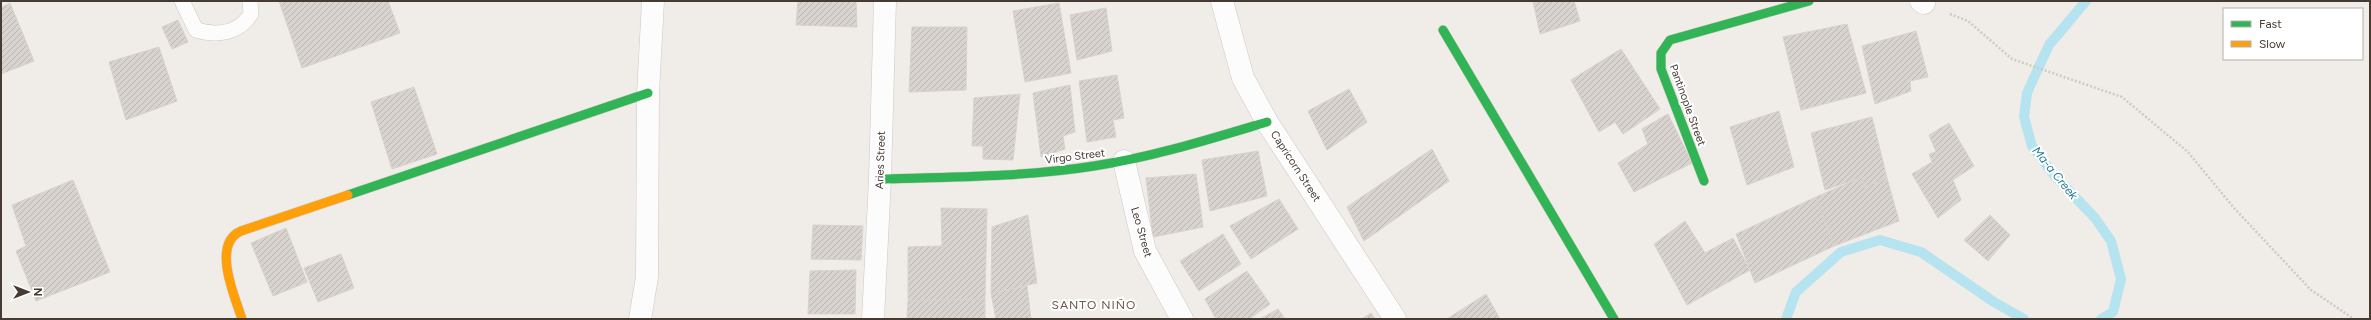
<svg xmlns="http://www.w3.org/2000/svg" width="2371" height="320" font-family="Figtree,sans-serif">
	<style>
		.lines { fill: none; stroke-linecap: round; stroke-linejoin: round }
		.stream { stroke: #b5e4f0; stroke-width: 10 }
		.building { fill: url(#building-hatch); stroke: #d8d2cd }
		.lane-casing { stroke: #ccc8c4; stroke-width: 16 }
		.street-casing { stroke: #ccc8c4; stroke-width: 23 }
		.fast-casing { stroke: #d1c9c0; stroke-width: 10 }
		.slow-casing { stroke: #d1c9c0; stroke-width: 10 }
		.path { stroke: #cecac6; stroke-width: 2.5; stroke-dasharray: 2 2; stroke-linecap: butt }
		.lane { stroke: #fdfcfc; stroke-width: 15 }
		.street { stroke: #fdfcfc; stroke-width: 22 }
		.fast { stroke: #30b455; stroke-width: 9 }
		.slow { stroke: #ff9f0a; stroke-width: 9 }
		.labels { text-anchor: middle; stroke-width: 4; stroke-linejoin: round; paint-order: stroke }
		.street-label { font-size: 11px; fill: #463b33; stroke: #fff }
		.water-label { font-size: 12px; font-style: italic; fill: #237b96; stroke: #fff }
		.neighbourhood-label { font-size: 12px; letter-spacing: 1px; fill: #69574a; stroke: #fff }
	</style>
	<defs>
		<pattern id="building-hatch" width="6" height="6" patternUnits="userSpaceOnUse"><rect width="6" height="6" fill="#d8d3cf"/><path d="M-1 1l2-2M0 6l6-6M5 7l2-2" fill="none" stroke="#bbb6b2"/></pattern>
	</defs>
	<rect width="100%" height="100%" fill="#f0ece8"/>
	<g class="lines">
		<!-- stream -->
		<path class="stream" d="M2086 1 2049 45 2027 93 2024 117 2032 146 2054 175 2095 218 2111 241 2121 279 2113 312 2101 319
			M1786 319 1796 292 1841 252 1880 240 1921 252 1994 302 2024 319"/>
	</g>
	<!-- building -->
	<path class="building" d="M279 1H388L400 33 302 68Z
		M798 1H856L857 27 796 25Z
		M1533 1H1574L1580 21 1540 34Z
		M10 3 34 61 1 74V8Z
		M1059 3 1071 73 1025 82 1013 11Z
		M1106 8 1112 51 1077 60 1070 15Z
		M178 20 188 42 172 49 162 27Z
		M1847 24 1866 93 1801 110 1783 37Z
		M912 27H967L966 90 909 92Z
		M1916 31 1928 77 1910 81 1911 91 1875 104 1862 46Z
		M159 47 177 101 126 120 109 62Z
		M1621 49 1660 109 1623 134 1615 122 1599 132 1571 80Z
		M1117 75 1124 118 1113 120 1116 137 1087 142 1079 81Z
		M1070 85 1075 132 1063 136 1065 149 1041 157 1033 93Z
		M414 87 437 154 392 169 371 102Z
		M1349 89 1367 122 1327 150 1308 111Z
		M1020 94 1013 160 983 159V146H972L974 98Z
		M1779 111 1794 167 1747 185 1730 127Z
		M1668 114 1692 163 1634 192 1618 163 1648 144 1642 129Z
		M1872 117 1887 178 1864 187 1862 177 1825 190 1811 133Z
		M1949 123 1974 166 1953 180 1961 200 1938 218 1912 174 1932 162 1929 154 1936 152 1929 135Z
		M1432 149 1449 181 1364 241 1347 207Z
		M1258 151 1267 196 1210 211 1202 160Z
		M1196 174 1203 227 1153 237 1146 178Z
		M1862 177 1864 187 1887 178 1899 221 1834 246 1816 197Z
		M73 180 110 272 36 301 16 251 26 246 12 205Z
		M1816 197 1834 246 1755 283 1736 234Z
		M1279 199 1298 229 1251 259 1230 226Z
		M941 208 987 209 985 299 908 301V247L942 246Z
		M1028 215 1037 283 991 293 992 227Z
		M1990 215 2010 235 1988 261 1964 240Z
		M1685 221 1705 253 1733 238 1750 270 1687 305 1654 244Z
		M813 225 863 226 861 260 811 259Z
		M286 228 307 282 273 296 251 243Z
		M1223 234 1241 264 1199 291 1180 261Z
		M341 254 354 288 318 302 304 268Z
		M856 270 855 314H808L810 271Z
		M1247 271 1270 304 1249 319H1216L1205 299Z
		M1027 286 1031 319H996L991 293Z
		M1486 294 1500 319H1447Z
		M985 299V319H907L908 301Z
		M1278 309 1285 319H1260Z
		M1371 313 1375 319H1362Z"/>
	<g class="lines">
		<defs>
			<path id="lane" d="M182 1 196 30C217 36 238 34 251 14L250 1"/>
			<path id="street" d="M1222 1 1243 78 1267 122 1395 319
				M1921 1 1924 3
				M1124 161 1145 251 1182 319
				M640 319 647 277 648 93 653 1
				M873 319 880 179 885 1"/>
			<path id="fast" d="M1443 30 1614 319
				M880 179C951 177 1024 177 1094 166 1153 157 1210 139 1267 122
				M1704 181 1661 69V53L1670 40 1809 1
				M348 195 648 93"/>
			<path id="slow" d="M242 319C235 297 211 244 241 231L348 195"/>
		</defs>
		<!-- lane casing -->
		<use href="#lane" class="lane-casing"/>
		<!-- street casing -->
		<use href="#street" class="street-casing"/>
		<!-- fast casing -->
		<use href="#fast" class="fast-casing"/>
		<!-- slow casing -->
		<use href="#slow" class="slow-casing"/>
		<!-- path -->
		<path class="path" d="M1950 14 1968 21 2012 59 2122 97 2188 152 2234 208 2311 290 2351 317V319"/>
		<!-- lane -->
		<use href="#lane" class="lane"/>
		<!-- street -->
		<use href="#street" class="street"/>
		<!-- fast -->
		<use href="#fast" class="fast"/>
		<!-- slow -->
		<use href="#slow" class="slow"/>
	</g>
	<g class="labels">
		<!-- street labels -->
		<g class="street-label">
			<text transform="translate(1688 105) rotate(70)" y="4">Pantinople Street</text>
			<text transform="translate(1075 156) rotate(-7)" y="4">Virgo Street</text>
			<text transform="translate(880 160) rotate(-88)" y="4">Aries Street</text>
			<text transform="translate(1296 166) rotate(57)" y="4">Capricorn Street</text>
			<text transform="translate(1142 232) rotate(74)" y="4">Leo Street</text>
		</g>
		<!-- water labels -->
		<g class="water-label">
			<text transform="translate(2055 173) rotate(51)" y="4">Ma-a Creek</text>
		</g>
		<!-- neighbourhood labels -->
		<g class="neighbourhood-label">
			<text x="1094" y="309">SANTO NIÑO</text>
		</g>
	</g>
	<!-- border -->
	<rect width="2371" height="320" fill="none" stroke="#463b33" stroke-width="4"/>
	<!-- legend -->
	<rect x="2223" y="8" width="140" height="52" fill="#ffffff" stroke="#b5b1ad"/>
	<rect x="2231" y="21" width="20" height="6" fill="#30b455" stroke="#b5b1ad"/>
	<text x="2259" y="28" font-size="12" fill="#463b33">Fast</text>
	<rect x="2231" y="41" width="20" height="6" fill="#ff9f0a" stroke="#b5b1ad"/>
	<text x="2259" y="48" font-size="12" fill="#463b33">Slow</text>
	<!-- north arrow -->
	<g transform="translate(28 292) rotate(90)" stroke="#ffffff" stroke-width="3" paint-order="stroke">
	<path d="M0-3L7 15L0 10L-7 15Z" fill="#463b33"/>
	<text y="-6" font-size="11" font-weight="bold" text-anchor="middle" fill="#463b33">N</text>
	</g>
</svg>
